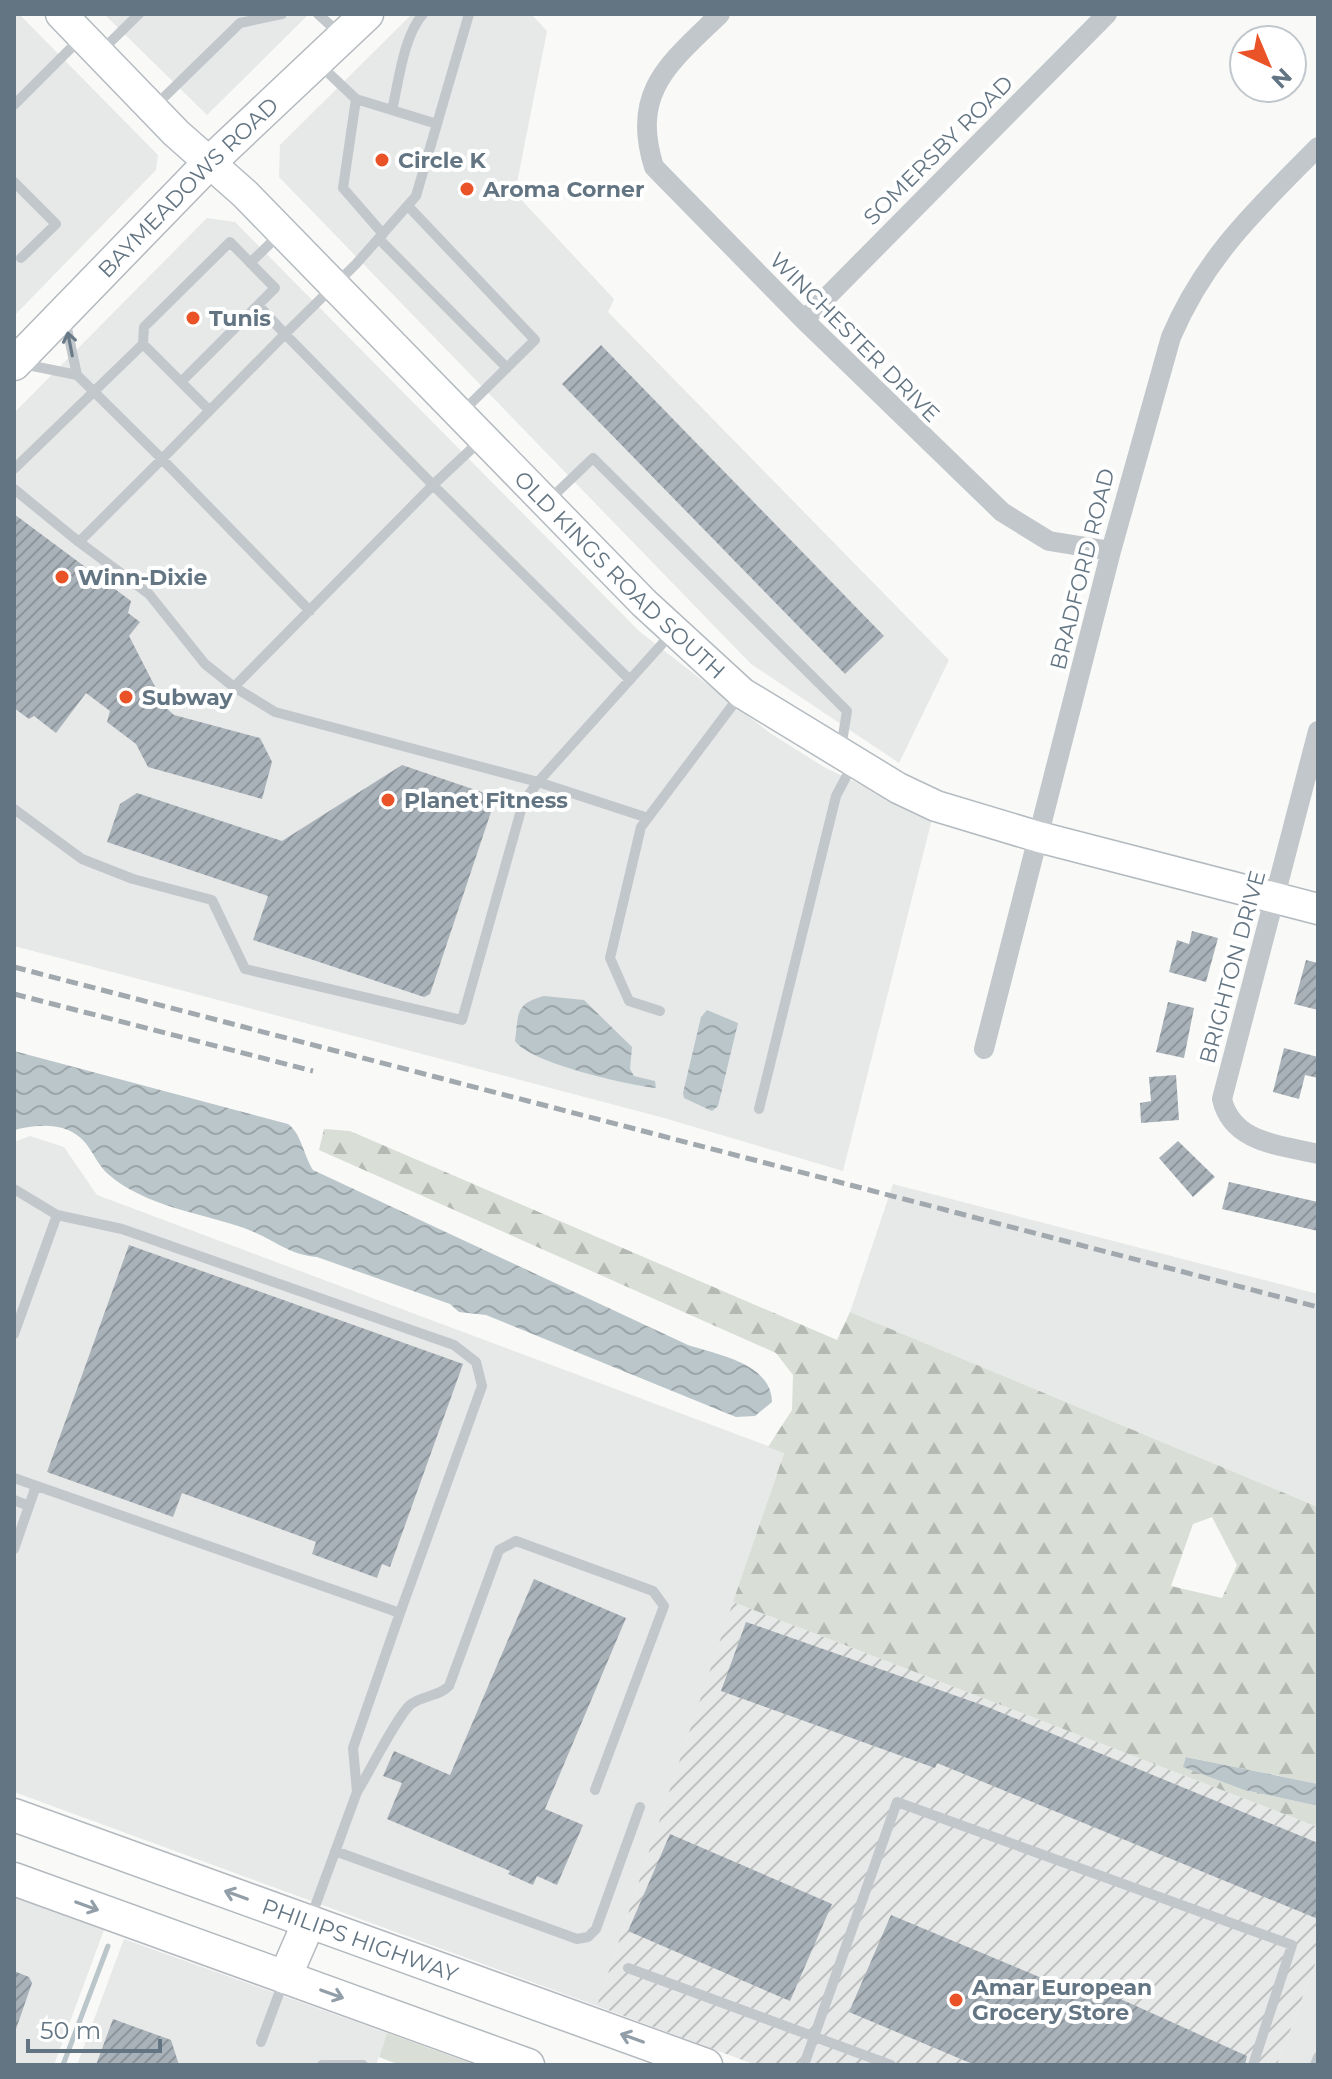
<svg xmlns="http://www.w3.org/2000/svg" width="1332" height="2079" font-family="Montserrat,sans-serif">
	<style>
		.built { fill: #e7e8e8 }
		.industrial { fill: url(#industrial-furrows) }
		.grass { fill: #d9ded6 }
		.forest { fill: url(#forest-firs); fill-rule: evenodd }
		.water { fill: url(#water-waves) }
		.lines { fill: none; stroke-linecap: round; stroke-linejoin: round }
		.stream { stroke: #bac6ca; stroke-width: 5 }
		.building { fill: url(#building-hatch) }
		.secondary-casing { stroke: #b4bbc0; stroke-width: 33 }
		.primary-casing { stroke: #b3b9be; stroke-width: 35 }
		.lane { stroke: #c2c7cb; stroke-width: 10 }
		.street { stroke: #c2c7cb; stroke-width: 20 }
		.secondary { stroke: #fff; stroke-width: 30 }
		.primary { stroke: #fff; stroke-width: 32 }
		.rail { stroke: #a1a9af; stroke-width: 5; stroke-dasharray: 12 6; stroke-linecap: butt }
		.oneway { stroke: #687987 }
		.oneway2 { stroke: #929ea8 }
		.poi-dot { fill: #e95327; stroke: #fff; stroke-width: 3 }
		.labels { text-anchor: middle; stroke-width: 8; stroke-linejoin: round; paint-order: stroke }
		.street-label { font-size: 22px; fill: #637583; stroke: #fff }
		.poi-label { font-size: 22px; font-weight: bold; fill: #637583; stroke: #fff; text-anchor: start }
	</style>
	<defs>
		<pattern id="industrial-furrows" width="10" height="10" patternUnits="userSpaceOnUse" patternTransform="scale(2)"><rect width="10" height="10" fill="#e7e8e8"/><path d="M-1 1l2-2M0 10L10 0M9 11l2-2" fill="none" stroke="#bfc1c1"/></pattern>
		<pattern id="forest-firs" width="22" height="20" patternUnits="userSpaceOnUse" patternTransform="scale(2)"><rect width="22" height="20" fill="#d9ded6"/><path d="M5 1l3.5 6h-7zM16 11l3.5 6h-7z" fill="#b4b9b3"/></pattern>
		<pattern id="water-waves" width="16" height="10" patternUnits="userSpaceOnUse" patternTransform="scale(2)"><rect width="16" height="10" fill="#bac6ca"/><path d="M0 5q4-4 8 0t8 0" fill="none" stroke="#9ba5a9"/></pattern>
		<pattern id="building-hatch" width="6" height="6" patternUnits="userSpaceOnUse" patternTransform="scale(2)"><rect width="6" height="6" fill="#a9b2b9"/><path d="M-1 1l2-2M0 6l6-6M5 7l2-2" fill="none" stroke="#8d959c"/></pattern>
	</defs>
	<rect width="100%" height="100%" fill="#f9f9f7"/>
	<!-- built -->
	<path class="built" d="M14 14H19L158 155 156 170 14 316Z
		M104 14H309L207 115Z
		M412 14H531L547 31 515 193 614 299 608 312 949 660 899 763 751 664 279 177 280 145Z
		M207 218 235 222 639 631 770 733 824 767 932 819 843 1171 664 1118 14 946V413Z
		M30 1136 64 1147 97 1195 784 1452 597 2006 14 1792V1142Z
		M893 1184 1318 1294V1507L850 1312Z
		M14 1897 104 1930 54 2065H14Z
		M124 1939 387 2033 376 2065H77Z
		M1318 1956V2065H1277Z"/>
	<!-- industrial -->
	<path class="industrial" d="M733 1602 1318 1827V1956L1277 2065H756L597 2006Z"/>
	<!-- grass -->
	<path class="grass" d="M387 2033 476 2065H400L379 2057Z"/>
	<!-- forest -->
	<path class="forest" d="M324 1129 350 1131 837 1340 850 1312 1318 1507V1784L1187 1757 1184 1767 1244 1790 1318 1806V1827L733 1602 784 1453 768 1447 792 1410 793 1375 776 1353 319 1150ZM1212 1517 1237 1565 1222 1598 1171 1586 1193 1524Z"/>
	<!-- water -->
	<path class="water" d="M544 996 584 1000 632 1047 630 1069 634 1076 655 1081 656 1088C628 1085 530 1063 515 1041 519 1014 514 1004 544 996Z
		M707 1010 738 1023 718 1106 712 1111 684 1098 683 1093 701 1017Z
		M14 1051 288 1124C301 1133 304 1156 313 1170L688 1345C718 1355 771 1363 772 1402L755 1416 736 1417 486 1315 459 1312 450 1304 317 1257C288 1255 272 1238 244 1228 201 1213 144 1206 108 1174 92 1159 91 1140 68 1130 51 1123 31 1126 14 1130Z
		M1186 1757 1318 1784V1806L1244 1790 1183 1767Z"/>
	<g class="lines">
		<!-- stream -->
		<path class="stream" d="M63 2065 108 1946"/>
	</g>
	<!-- building -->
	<path class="building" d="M601 345 884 636 845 674 562 384Z
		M14 514 131 601 128 613 140 622 129 636 166 708 174 715 260 738 272 762 262 799 148 767 136 744 107 722 110 711 86 693 56 733 34 716 29 719 14 708Z
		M402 765 496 797 430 994 424 997 253 940 268 896 107 842 120 804 137 793 282 841Z
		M1192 931 1218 938 1206 982 1169 972 1177 940 1189 944Z
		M1306 960 1318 963V1010L1294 1004Z
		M1168 1002 1194 1008 1184 1058 1156 1052Z
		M1284 1048 1318 1057V1078L1305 1075 1299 1099 1273 1092Z
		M1176 1075 1179 1120 1141 1123 1140 1103 1151 1101 1149 1077Z
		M1178 1141 1215 1177 1193 1197 1159 1158Z
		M1229 1182 1318 1202V1231L1222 1209Z
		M129 1245 463 1364 390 1567 382 1564 377 1578 312 1554 316 1542 182 1493 173 1517 47 1472Z
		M534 1579 626 1618 545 1809 583 1825 557 1885 537 1876 533 1885 508 1874 510 1871 387 1819 402 1783 383 1776 394 1751 450 1775Z
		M746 1622 985 1706 1318 1843V1919L937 1763 935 1768 721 1691Z
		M670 1834 832 1904 790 2001 628 1931Z
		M891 1915 1080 1994 1085 1983 1247 2056 1245 2065H975L849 2012Z
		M14 1971 29 1977 32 1983 16 2029Z
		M113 2019 171 2040 179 2065H96Z"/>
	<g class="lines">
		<defs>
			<g id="secondary">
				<path id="s1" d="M61 14 176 133 245 194 644 603 742 693 898 788 936 806 1039 837 1318 909"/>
			</g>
			<g id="primary">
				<path id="s2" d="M14 364 209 163 367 14"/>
				<path id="s3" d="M14 1815 706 2065"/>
				<path d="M14 1879 528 2065"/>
				<path d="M285 1977 309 1922"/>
			</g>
		</defs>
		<!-- secondary casing -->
		<use href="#secondary" class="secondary-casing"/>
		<!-- primary casing -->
		<use href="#primary" class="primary-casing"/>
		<!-- lane -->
		<path class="lane" d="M318 14 339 33
			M100 52 139 14
			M320 65 356 99 437 124
			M356 99 343 188 383 234
			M14 105 81 38
			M155 106 240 23 282 14
			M392 110C399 81 403 37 423 14
			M14 182 56 224 21 258
			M408 206 535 340 463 411
			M379 239 507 368
			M250 263 281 233
			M65 319 77 375
			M143 344 209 410
			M23 364 77 375 162 459 79 542 149 594 205 664 234 687
			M181 382 258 305
			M481 440 433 485 630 680
			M14 469 143 344 144 327 230 242 275 288 258 305 285 334 162 459 310 611
			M14 489 79 542
			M547 502 593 458 847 711 841 748
			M14 809 82 859 133 879 212 900 245 969 462 1020 523 803 538 782 275 712 234 687 433 485 285 334 356 264 416 196 469 14
			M648 818 538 782 671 634
			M660 1011 629 1001 610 958 641 827 741 694
			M759 1109 836 796 853 764
			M14 1189 57 1215
			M14 1334 57 1215 122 1229 454 1345 476 1362 482 1386 400 1613
			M14 1478 400 1613 353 1748 357 1792 310 1920
			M14 1500 29 1506
			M14 1549 36 1486
			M357 1792C370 1771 396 1718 410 1705 422 1695 438 1697 449 1686L499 1550 516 1541 653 1591 664 1606 595 1790
			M335 1851 577 1939 588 1937 596 1929 640 1807
			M628 1968 891 2065
			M261 2042 284 1980
			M322 2065H363
			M804 2065 897 1802 1292 1945 1253 2065
			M1315 2065 1318 2057"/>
		<!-- street -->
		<path class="street" d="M720 14C670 63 630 91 654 167L804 320 1002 512 1049 541 1111 551
			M804 320 1107 14
			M1318 731 1222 1099C1232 1143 1280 1145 1318 1154
			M984 1049 1111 551 1171 337C1206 255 1257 209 1318 147"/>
		<!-- secondary -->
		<use href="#secondary" class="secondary"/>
		<!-- primary -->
		<use href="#primary" class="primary"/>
		<!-- rail -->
		<path class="rail" d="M14 967 1318 1307
			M14 994 313 1071"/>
	</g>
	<!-- one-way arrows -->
	<defs><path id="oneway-shaft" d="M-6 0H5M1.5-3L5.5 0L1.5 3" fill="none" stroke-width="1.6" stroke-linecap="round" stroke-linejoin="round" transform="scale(2)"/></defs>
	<use class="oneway" href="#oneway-shaft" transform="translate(70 344) rotate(-101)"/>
	<g class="oneway2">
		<use href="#oneway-shaft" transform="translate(236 1895) rotate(-160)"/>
		<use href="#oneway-shaft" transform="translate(87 1906) rotate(20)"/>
		<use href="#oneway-shaft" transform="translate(332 1994) rotate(20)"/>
		<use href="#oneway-shaft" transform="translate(632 2038) rotate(-160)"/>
	</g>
	<!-- markers -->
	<g class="poi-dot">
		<circle cx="382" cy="160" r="8"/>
		<circle cx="467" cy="189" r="8"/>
		<circle cx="193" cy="318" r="8"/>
		<circle cx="62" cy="577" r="8"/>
		<circle cx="126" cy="697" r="8"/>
		<circle cx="388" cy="800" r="8"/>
		<circle cx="956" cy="2000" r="8"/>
	</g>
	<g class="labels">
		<!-- street labels -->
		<g class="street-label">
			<text transform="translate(938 150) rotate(-45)" y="8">SOMERSBY ROAD</text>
			<text dy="8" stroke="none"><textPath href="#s2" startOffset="248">BAYMEADOWS ROAD</textPath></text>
			<text transform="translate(855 337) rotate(45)" y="8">WINCHESTER DRIVE</text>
			<text transform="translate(1082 569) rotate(-76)" y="8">BRADFORD ROAD</text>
			<text dy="8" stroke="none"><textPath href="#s1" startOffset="792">OLD KINGS ROAD SOUTH</textPath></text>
			<text transform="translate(1232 967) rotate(-75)" y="8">BRIGHTON DRIVE</text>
			<text dy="8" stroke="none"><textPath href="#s3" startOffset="368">PHILIPS HIGHWAY</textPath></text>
		</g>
		<!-- poi labels -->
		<g class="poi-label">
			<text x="398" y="168">Circle K</text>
			<text x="483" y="197">Aroma Corner</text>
			<text x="209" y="326">Tunis</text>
			<text x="78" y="585">Winn-Dixie</text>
			<text x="142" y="705">Subway</text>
			<text x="404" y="808">Planet Fitness</text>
			<text x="972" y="1995">Amar European<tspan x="972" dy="25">Grocery Store</tspan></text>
		</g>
	</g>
	<!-- border -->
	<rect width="1332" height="2079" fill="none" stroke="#637583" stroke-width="32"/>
	<!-- north arrow -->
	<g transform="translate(1268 64) rotate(136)"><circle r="38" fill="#ffffff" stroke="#c1c8cd" stroke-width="2"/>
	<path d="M0-6L14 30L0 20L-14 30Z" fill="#e95327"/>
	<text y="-12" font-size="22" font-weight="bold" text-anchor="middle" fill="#637583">N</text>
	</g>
	<!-- scale -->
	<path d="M28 2039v12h132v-12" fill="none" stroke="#637583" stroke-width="4"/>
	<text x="40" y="2039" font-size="24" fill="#637583" stroke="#ffffff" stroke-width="6" paint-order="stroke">50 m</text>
</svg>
